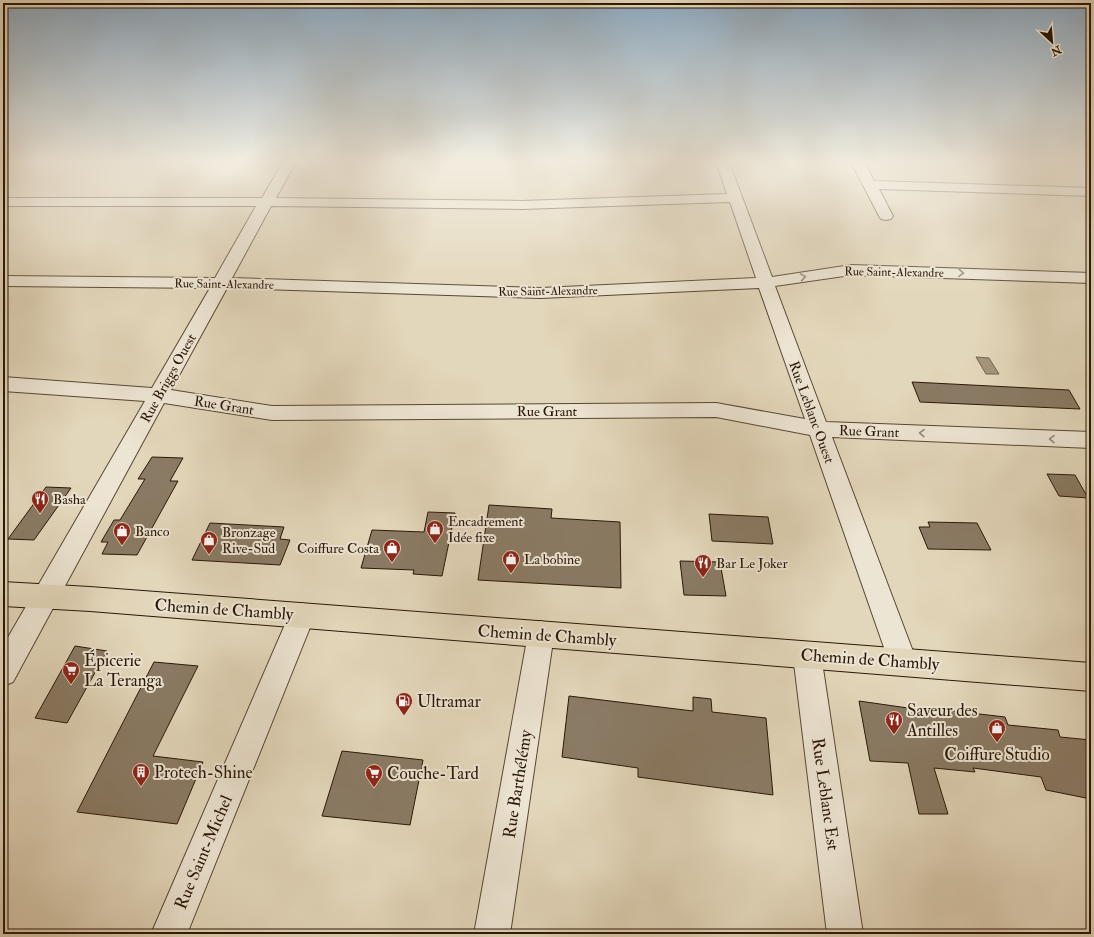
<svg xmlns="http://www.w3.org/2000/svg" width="1094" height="937" font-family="'IM FELL Double Pica',serif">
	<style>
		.water { fill: #a4967e; stroke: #73634e }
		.building { fill: #8a7b65; stroke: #2a1707 }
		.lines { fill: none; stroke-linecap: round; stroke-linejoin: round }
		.minor-casing { stroke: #584734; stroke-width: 2 }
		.major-casing { stroke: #2a1707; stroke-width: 2 }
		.minor { fill: #ede5d3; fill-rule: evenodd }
		.major { fill: #e3d7bb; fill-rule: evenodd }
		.oneway { stroke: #958877 }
		.labels { text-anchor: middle; stroke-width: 4; stroke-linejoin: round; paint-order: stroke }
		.far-street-label { font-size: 12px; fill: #2a1707; stroke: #ede5d3 }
		.street-label { font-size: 14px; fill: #2a1707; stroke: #ede5d3 }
		.poi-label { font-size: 14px; fill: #2a1707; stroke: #ede5d3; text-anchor: start }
		.near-street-label { font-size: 17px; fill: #2a1707; stroke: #ede5d3 }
		.near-poi-label { font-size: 17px; fill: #2a1707; stroke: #ede5d3; text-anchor: start }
	</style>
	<rect width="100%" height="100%" fill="#e3d7bb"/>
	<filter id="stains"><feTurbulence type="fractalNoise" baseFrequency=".005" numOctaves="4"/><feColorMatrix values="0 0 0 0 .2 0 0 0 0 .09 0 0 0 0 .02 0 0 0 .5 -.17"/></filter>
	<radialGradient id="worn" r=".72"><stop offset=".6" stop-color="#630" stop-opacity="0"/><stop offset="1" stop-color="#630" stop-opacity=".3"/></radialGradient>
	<!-- water -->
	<path class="water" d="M976 357 989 358 999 374H986Z"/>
	<!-- building -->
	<path class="building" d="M912 382 1069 390 1080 409 920 402Z
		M152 457 183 458 170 481H178L137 555 102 554 108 542H101L114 520H120L145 479H138Z
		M1047 474 1075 475 1088 498 1059 496Z
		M46 487 71 488 34 540 8 539Z
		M489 505 552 509 551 518 620 522 621 588 478 580Z
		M428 512 455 513 442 576 413 574 414 570 361 568 372 530 424 532Z
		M709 514 768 517 773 544 712 541Z
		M928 522 977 523 991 550 928 549 919 527H930Z
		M210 523 284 527 280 539 290 540 280 565 192 560Z
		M680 561 720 562 726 596 684 595Z
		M75 646 107 651 67 723 35 718Z
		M154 662 198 666 153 756 203 762 177 824 77 812Z
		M569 696 693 711V697L711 699 712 712 766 718 773 795 638 777V768L562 757Z
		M859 701 915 709 954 711 1005 717 1008 725 1058 730 1060 737 1091 740V799L1046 790 1041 777 973 768 975 772 934 768 948 814H919L908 763 870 761Z
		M342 751 423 760 410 825 322 816Z"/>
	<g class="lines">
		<defs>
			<path id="minor" d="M283 162H296L276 198 522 201 727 194 716 162H729L772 277 851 265 1091 273V283L851 275 775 286 826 422 1091 432V448L832 437 917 662 913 672 903 675 893 672 889 662 810 435 716 417 272 420 164 403 13 682 3 686V646L145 401 3 391V377L152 388 210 288 3 286V276L215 278 256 206H3V198H262ZM730 202 756 278 541 288 232 278 271 206 522 209ZM227 288 541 298 759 288 805 419 716 403 272 406 171 390Z
				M851 162H864L874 181 1091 188V196L879 189 893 216 891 219 886 220 881 219 879 216Z
				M302 603 311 606 315 615 187 934H151L293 606Z
				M541 621 550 625 554 634 510 934H474L528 634 532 625Z
				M807 642 817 646 821 655 863 934H827L793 655 797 646Z"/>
			<path id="major" d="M3 582 90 587 1091 663V691L90 611 3 606Z"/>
		</defs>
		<!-- minor casing -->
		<use href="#minor" class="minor-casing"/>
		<!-- major casing -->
		<use href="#major" class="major-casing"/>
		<!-- minor -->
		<use href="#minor" class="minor"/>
		<!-- major -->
		<use href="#major" class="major"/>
	</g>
	<!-- one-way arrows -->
	<defs><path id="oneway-chevron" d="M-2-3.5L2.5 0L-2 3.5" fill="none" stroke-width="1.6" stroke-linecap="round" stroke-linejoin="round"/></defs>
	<g class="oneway">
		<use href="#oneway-chevron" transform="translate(961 273) rotate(2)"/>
		<use href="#oneway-chevron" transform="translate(803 277) rotate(-9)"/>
		<use href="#oneway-chevron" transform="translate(922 433) rotate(-178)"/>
		<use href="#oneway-chevron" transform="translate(1052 439) rotate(-178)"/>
	</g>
	<!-- sky -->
	<linearGradient id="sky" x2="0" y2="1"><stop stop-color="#8da8be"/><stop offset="0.55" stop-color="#f2ede0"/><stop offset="1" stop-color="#f2ede0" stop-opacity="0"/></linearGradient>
	<rect width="1094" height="293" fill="url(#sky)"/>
	<!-- icons -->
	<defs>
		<symbol id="restaurant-pin" viewBox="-11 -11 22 30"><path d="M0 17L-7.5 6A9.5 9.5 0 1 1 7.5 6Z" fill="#8f2418" stroke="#ede5d3"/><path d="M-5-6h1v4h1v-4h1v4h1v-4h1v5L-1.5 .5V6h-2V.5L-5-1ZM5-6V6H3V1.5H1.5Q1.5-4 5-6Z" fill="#fff"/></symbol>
		<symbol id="shop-pin" viewBox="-11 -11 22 30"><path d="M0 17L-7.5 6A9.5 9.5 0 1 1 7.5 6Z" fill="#8f2418" stroke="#ede5d3"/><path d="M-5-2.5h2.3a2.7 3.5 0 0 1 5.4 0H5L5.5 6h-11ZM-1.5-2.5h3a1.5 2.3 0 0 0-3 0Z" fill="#fff"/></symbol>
		<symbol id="supermarket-pin" viewBox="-11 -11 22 30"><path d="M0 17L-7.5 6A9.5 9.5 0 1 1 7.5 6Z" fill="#8f2418" stroke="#ede5d3"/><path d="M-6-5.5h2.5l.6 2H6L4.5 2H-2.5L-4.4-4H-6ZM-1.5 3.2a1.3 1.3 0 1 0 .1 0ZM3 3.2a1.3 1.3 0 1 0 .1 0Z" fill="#fff"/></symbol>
		<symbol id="fuel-pin" viewBox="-11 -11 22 30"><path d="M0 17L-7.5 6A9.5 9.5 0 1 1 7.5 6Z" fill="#8f2418" stroke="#ede5d3"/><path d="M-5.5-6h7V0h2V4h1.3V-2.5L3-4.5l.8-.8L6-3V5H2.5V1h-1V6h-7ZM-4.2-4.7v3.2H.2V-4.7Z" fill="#fff"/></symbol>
		<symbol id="building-pin" viewBox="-11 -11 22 30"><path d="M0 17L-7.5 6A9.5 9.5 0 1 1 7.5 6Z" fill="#8f2418" stroke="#ede5d3"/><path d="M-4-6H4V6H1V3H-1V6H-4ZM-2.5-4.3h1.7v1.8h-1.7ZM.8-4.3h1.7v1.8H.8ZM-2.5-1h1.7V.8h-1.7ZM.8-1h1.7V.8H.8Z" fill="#fff"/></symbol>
	</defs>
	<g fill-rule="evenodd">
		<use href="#restaurant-pin" x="30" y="489" width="20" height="27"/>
		<use href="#shop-pin" x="425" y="519" width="20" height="27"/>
		<use href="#shop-pin" x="112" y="521" width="20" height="27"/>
		<use href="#shop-pin" x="199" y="530" width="20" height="27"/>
		<use href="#shop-pin" x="382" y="538" width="20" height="27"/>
		<use href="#shop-pin" x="501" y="549" width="20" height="27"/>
		<use href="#restaurant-pin" x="693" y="553" width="20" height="27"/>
		<use href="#supermarket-pin" x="61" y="660" width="20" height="27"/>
		<use href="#fuel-pin" x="394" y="691" width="20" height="27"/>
		<use href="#restaurant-pin" x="884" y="710" width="20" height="27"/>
		<use href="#shop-pin" x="987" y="718" width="20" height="27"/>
		<use href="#building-pin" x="131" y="762" width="20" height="27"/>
		<use href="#supermarket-pin" x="364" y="763" width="20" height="27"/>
	</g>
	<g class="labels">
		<!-- far-street labels -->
		<g class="far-street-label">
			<text transform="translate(894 272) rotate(1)" y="4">Rue Saint-Alexandre</text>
			<text transform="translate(224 284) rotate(1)" y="4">Rue Saint-Alexandre</text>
			<text transform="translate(548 291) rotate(-1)" y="4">Rue Saint-Alexandre</text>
		</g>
		<!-- street labels -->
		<g class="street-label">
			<text transform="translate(168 378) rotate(-61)" y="5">Rue Briggs Ouest</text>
			<text transform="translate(224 405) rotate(9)" y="5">Rue Grant</text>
			<text x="547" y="416">Rue Grant</text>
			<text transform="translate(812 412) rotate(70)" y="5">Rue Leblanc Ouest</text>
			<text transform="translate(869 431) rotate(2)" y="5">Rue Grant</text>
		</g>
		<!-- poi labels -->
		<g class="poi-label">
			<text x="53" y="504">Basha</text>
			<text x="448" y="526">Encadrement<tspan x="448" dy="16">Idée fixe</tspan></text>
			<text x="135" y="536">Banco</text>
			<text x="222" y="537">Bronzage<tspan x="222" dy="16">Rive-Sud</tspan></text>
			<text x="379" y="553" text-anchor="end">Coiffure Costa</text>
			<text x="524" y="564">La bobine</text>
			<text x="716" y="568">Bar Le Joker</text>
		</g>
		<!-- near-street labels -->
		<g class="near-street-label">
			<text transform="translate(224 609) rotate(4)" y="6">Chemin de Chambly</text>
			<text transform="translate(547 635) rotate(4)" y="6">Chemin de Chambly</text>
			<text transform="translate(870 659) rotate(4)" y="6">Chemin de Chambly</text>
			<text transform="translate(517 784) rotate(-81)" y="6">Rue Barthélémy</text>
			<text transform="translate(826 794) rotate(82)" y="6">Rue Leblanc Est</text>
			<text transform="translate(203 852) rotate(-67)" y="6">Rue Saint-Michel</text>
		</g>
		<!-- near-poi labels -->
		<g class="near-poi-label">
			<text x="84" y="666">Épicerie<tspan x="84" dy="20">La Teranga</tspan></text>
			<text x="417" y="707">Ultramar</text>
			<text x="907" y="716">Saveur des<tspan x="907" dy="20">Antilles</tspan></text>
			<text x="997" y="760" text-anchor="middle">Coiffure Studio</text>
			<text x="154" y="778">Protech-Shine</text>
			<text x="387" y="779">Couche-Tard</text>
		</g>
	</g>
	<!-- margin -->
	<rect width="1094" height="937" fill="none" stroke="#e3d7bb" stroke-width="16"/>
	<rect x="4" y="4" width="1086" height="929" fill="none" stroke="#2a1707" stroke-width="2"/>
	<rect x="8" y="8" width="1078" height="921" fill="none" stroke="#2a1707"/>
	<!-- north arrow -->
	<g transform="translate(1052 42) rotate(154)" stroke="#ede5d3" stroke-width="3" paint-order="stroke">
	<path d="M0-3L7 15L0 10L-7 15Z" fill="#2a1707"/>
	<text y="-6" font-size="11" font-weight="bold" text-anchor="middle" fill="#2a1707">N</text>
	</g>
	<rect width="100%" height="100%" filter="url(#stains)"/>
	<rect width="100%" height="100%" fill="url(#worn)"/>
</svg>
